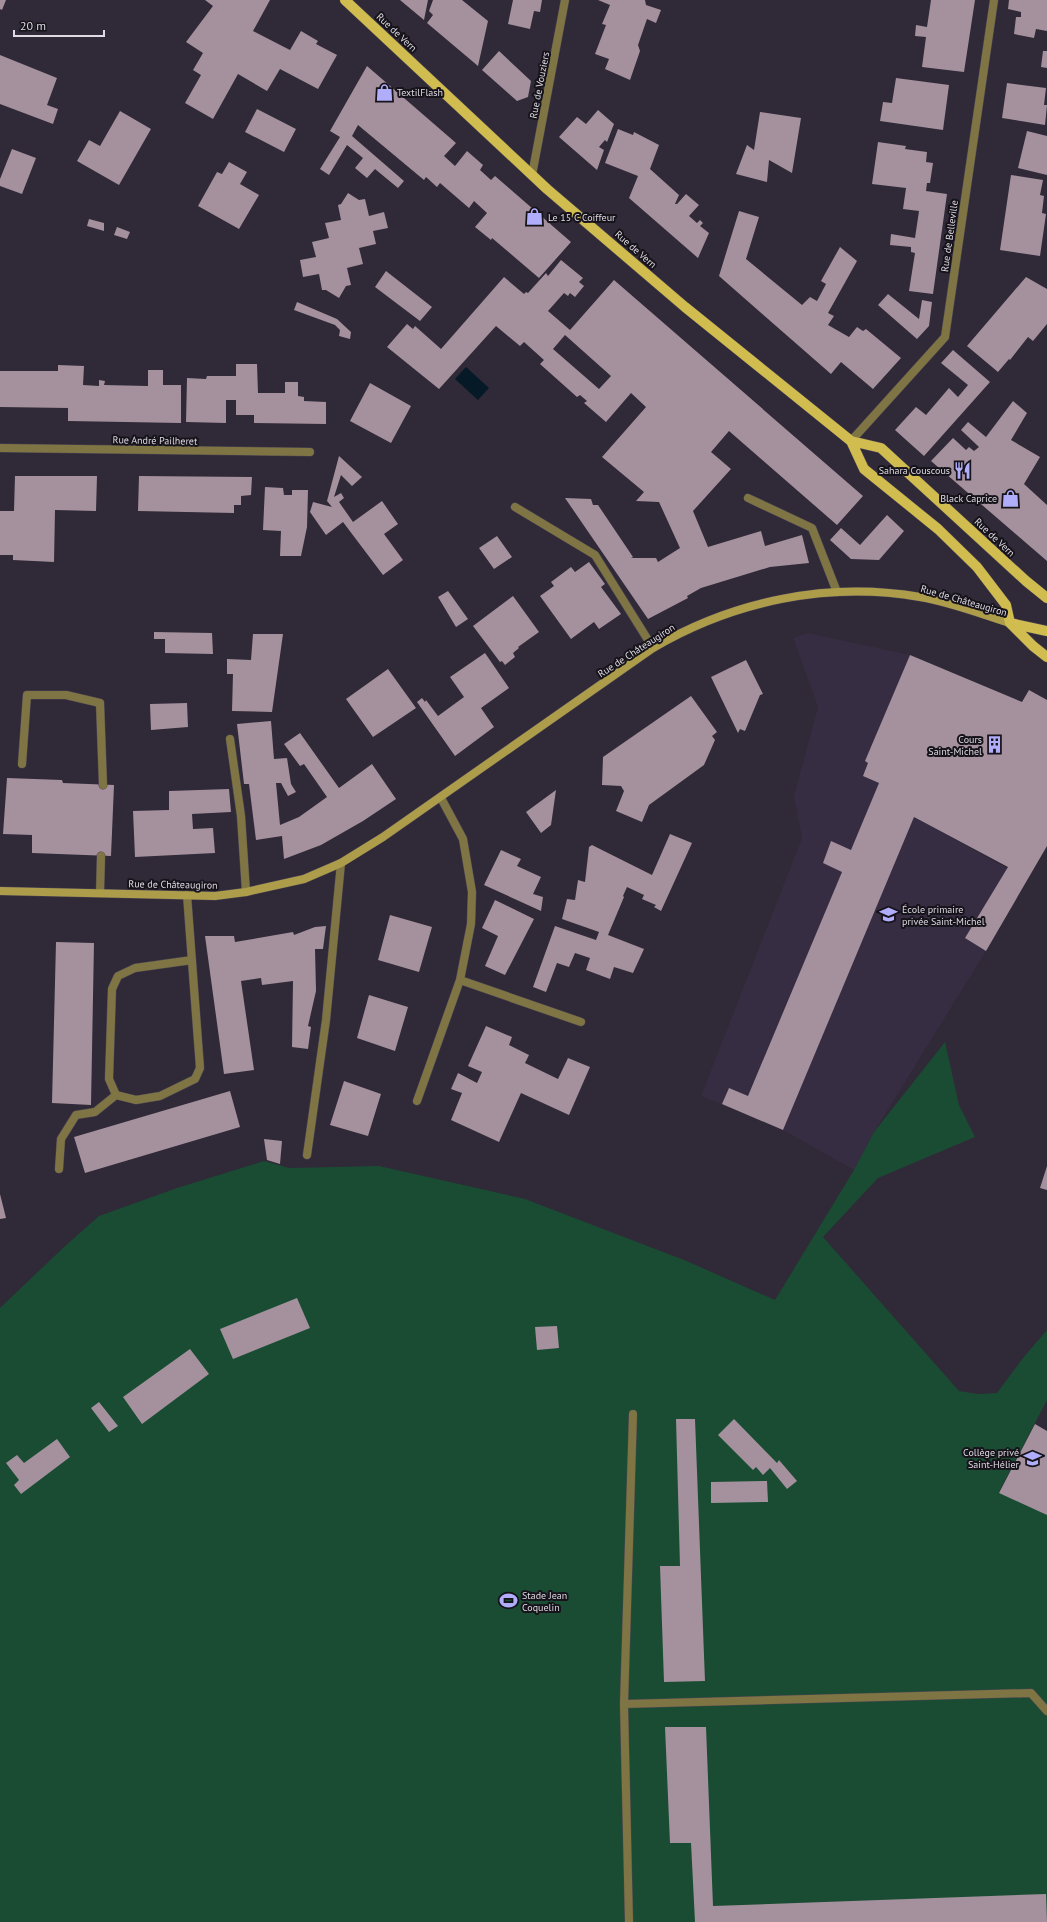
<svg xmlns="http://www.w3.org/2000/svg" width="1047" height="1922" font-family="'PT Sans',sans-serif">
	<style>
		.built { fill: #372d42 }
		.green { fill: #1a4c33 }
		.water { fill: #051926 }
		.building { fill: #a4919d; fill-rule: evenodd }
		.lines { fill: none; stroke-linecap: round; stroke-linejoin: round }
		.service-casing { stroke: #4c4553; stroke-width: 9 }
		.minor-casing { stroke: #4c4553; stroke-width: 9 }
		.secondary-casing { stroke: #4c4553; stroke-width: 9 }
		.primary-casing { stroke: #4c4553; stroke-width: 11 }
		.service { stroke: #7e7444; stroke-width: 8 }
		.minor { stroke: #7e7444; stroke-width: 8 }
		.secondary { stroke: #ad9d4b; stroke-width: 8 }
		.primary { stroke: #d1bc4f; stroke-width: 10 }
		.labels { text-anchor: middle; stroke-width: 4; stroke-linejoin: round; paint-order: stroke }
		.street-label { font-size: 10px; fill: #dfdae4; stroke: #16131a }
		.poi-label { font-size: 10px; fill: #dfdae4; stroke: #16131a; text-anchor: start }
	</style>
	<rect width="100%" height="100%" fill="#302937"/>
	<!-- built -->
	<path class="built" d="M808 633 910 655 914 817 1026 879 986 951 874 1132 854 1170 783 1130 701 1096 802 838 794 796 818 707 793 638Z"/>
	<!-- green -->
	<path class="green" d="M945 1042 959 1105 975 1137 878 1178 823 1237 959 1391 978 1394 997 1393 1023 1358 1047 1330V1400L999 1492 1047 1514V1922H0V1308L64 1247 99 1216 177 1188 264 1161 289 1168 379 1166 525 1199 684 1260 775 1300 854 1170 874 1132Z"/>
	<!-- water -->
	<path class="water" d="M466 367 489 388 478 400 455 379Z"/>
	<!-- building -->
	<path class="building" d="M0 0H6L2 10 0 9Z
		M205 0H270L253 31 290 50 301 31 318 41 316 44 337 55 318 89 280 69 267 91 238 74 213 119 185 103 201 75 193 70 203 53 186 42 213 6Z
		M400 0H428L424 20Z
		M433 0H462L488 21 478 66 427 23 433 15 429 11Z
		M513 0H542L540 12 534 11 530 29 508 24Z
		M598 0H645L646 5 661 10 656 23 647 19 638 45 640 51 630 80 605 69 609 59 595 54 606 25 602 24 610 5Z
		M931 0H975L964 72 922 67 926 37 915 36 916 25 927 27Z
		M1009 0H1047V31L1036 29 1034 38 1014 34 1016 17H1021V12L1008 9Z
		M499 51 531 81 528 97 517 101 482 70Z
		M1043 51H1047V68L1041 67Z
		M0 55 57 78 47 105 58 109 53 124 0 104Z
		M367 66 456 143 444 156 455 166 467 151 483 165 480 170 491 180 495 176 571 242 539 278 492 238 491 240 475 227 487 213 474 201 469 208 440 183 437 187 426 177 424 180 358 125 352 136 404 181 398 188 375 169 367 178 355 168 363 158 347 145 329 175 320 169 340 137 330 131Z
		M896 78 949 85 943 130 880 121 883 102 892 103Z
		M1007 83 1046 88 1044 105H1047L1045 125 1002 118Z
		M257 109 296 129 284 152 245 132Z
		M598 110 614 124 607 142 605 140 599 147 604 150 597 170 559 137 577 117 586 124Z
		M120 111 151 129 119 185 77 161 89 140 100 146Z
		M760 112 801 118 792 173 769 160 767 182 736 174 747 145 754 150Z
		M618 129 633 135 634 132 659 145 650 169 679 195 675 204H677L686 194 699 205 689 216 697 223 700 220 703 223 700 226 709 233 698 258 629 198 638 176 605 163Z
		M1027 131 1047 136V175L1018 168Z
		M878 142 906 146 905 149 927 152 926 162 933 163 930 183H927L926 191 947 194 933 294 909 291 915 253 911 252V247L890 245 891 234 915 238 919 211 903 209 906 188 872 184Z
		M12 149 36 158 22 194 0 186V179Z
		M229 162 247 172 240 184 259 195 239 229 198 206 217 172 222 174Z
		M1011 175 1043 180 1040 195 1044 196 1042 213 1046 214 1040 256 1000 250Z
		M348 193 359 200 365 199 369 216 384 212 388 228 373 231 376 244 359 248 363 264 347 268 351 285 346 286 339 298 326 290H322L319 274 303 277 300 260 316 257 312 242 329 238 325 223 341 220 338 205 341 204Z
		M739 211 759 217 746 259 802 305 810 297 817 301 826 284 821 281 840 247 857 261 828 313 834 316 828 325 849 337 857 327 863 331 866 329 901 358 873 389 841 362 831 374 719 276Z
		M89 219 104 223V231L87 226Z
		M117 227 130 232 127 239 114 235Z
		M561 260 583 278 579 282 584 286 575 297 570 293 568 296 564 293 548 311 570 330 614 280 863 496 837 525 729 431 711 452 731 469 693 511 708 547 761 531 765 546 802 535 809 563 770 567 701 588 687 596 688 598 648 619 565 498 591 499 593 505H598L633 557 631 558H656L658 562 680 548 659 502 636 501 644 492 602 457 646 407 631 393 606 422 584 403 587 401 580 395 577 397 540 364 544 360 524 342 520 346 496 326 439 389 387 347 407 324 413 329 415 326 441 349 504 277 524 294 526 292 528 293 546 273 548 276ZM565 335 611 376 599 389 553 349Z
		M386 271 432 307 420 321 375 287Z
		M1026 277 1047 289V324L1033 341 1028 337 1010 360 1009 359 998 372 967 346Z
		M888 294 919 319 922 300 932 302 929 326 917 339 878 305Z
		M297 302 337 319 351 332 350 339 339 336 340 330 335 325 294 310Z
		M953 350 990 382 924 456 895 430 916 407 926 415 949 388 958 397 968 385 941 363Z
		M236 364H257L258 393H285V382H298V396L304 397V401L326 402V424L254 423V415H236V400H226V423L186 422 187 378 206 379 207 376H236Z
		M58 365 84 366 83 385 99 386V380L105 381 104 385 148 386V370H163V385H181V423L68 421V408L0 407V371H58Z
		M370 383 411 406 391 443 350 421Z
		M1013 401 1027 413 1011 440 1040 457 1024 484 1047 505V561L931 461 953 438 966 450 969 447 974 451 979 447 961 430 968 422 986 437Z
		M339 456 362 477 352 486 341 475 334 497 341 493 344 498 339 502 353 522 382 501 398 524 384 534 403 560 383 575 343 522 326 535 310 512 313 502 332 507 327 501Z
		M15 476H97L96 511 55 510 54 562 13 560V555H0V511H14Z
		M139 476 252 477 251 495 241 496V505H234V513L138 511Z
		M265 487 283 488 284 495H292V490H308L307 527 301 556H280L281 531 263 530Z
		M887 515 904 531 879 560 851 559 830 540 841 528 860 545Z
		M497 536 512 557 494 569 479 548Z
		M589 562 605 584 601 587 621 614 599 629 594 622 571 639 540 596 554 586 551 582 571 567 575 572Z
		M448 591 468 619 456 627 438 597Z
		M513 596 539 632 518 647 519 648 513 653 515 657 505 665 502 661 500 662 473 626Z
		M154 632 212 633 213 654 165 653V639H154Z
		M253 634H283L272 712 232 711 233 674H227V659L251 660Z
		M485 653 509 688 481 708 494 727 455 756 417 702 422 698 425 702 426 700 438 716 464 697 450 677Z
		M910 655 1022 702 1029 690 1047 700V846L986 951 965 938 1008 867 914 817 783 1130 722 1104 729 1088 748 1096 842 872 823 863 831 841 851 850 879 783 863 776 868 763 865 761Z
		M746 660 763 694 760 695 745 731 740 729 738 733 711 677Z
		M388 669 416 708 373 737 346 699Z
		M691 696 717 732 712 736 715 740 704 765 649 805 642 822 616 811 624 791 621 786 602 785 603 757Z
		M187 703 188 727 151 730 150 704Z
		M271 721 274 759 287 758 291 784 296 792 288 796 281 783H276L280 825 299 817 327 797 304 764 300 766 284 744 300 733 339 788 372 764 396 799 363 821 321 845 284 859 282 836 256 840 249 784H244L237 724Z
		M7 778 62 780 63 783 114 785 111 856 32 853V835L3 834Z
		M229 789 231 812 192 814 193 829 213 828 215 853 135 857 133 811 169 810V791Z
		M556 790 551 825 541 833 526 812Z
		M670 834 692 843 661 911 654 907 656 905 642 899 644 895 627 887 623 896 624 897 608 935 644 949 633 973 614 967 610 979 586 970 590 958 575 953 569 967 557 963 546 992 533 987 555 926 596 940 599 932 562 919 567 899 575 900 578 880 585 882 589 847 592 845 652 875Z
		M501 850 521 859 517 866 541 877 533 894 543 897 541 911 484 885Z
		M495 900 534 919 505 975 485 966 498 936 482 928Z
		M390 915 432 927 419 972 378 960Z
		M326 926 323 949H315L316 991 308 1026 311 1027 308 1049 292 1047 293 981 262 985 261 978 241 981 254 1070 224 1074 205 936H234L235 942 293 932 294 935 315 927Z
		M56 942 94 943 91 1105 52 1103Z
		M369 995 408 1007 395 1051 357 1038Z
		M486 1026 512 1037 509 1045 529 1055 525 1063 558 1079 568 1058 590 1067 569 1115 521 1093 499 1142 451 1120 462 1093 451 1089 458 1073 477 1083 482 1072 468 1066Z
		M344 1081 381 1094 368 1136 330 1125Z
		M230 1091 240 1127 85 1173 74 1137Z
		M264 1139 282 1141 280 1164 267 1160Z
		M1047 1166V1190L1040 1188Z
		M0 1194 6 1218 0 1219Z
		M297 1298 310 1328 233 1359 220 1329Z
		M557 1326 559 1348 537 1350 535 1327Z
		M190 1349 209 1374 142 1424 123 1397Z
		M99 1402 118 1426 109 1432 91 1408Z
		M676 1419H695L705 1681 664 1682 660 1566H680Z
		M734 1419 777 1463 779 1460 797 1481 787 1489 770 1468 763 1475 756 1467 753 1470 718 1435Z
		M1035 1424 1047 1431V1515L999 1493Z
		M57 1439 70 1457 21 1494 14 1485 19 1480 6 1463 17 1455 24 1463Z
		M767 1481 768 1502 711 1503V1482Z
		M665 1727H706L713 1906 1046 1894 1047 1922H695L691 1843H670Z"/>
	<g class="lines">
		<defs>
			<path id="service" d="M748 498 812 528 837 592
				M515 507 595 555 653 648
				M230 739 241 816 246 892
				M22 764 27 695H66L100 703 103 785
				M100 893 101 856
				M187 895 200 1068 195 1079 160 1096 136 1100 116 1095 109 1079 112 989 118 976 135 968 192 960
				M460 980 581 1022
				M417 1101 460 980 471 924 472 892 463 839 441 798
				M59 1169 61 1139 76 1115 95 1112 116 1095
				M624 1704 633 1414
				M629 1922 624 1704 1031 1693 1047 1711"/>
			<path id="minor" d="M532 175 565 0
				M851 441 945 337 994 0
				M0 448 310 452
				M307 1155 326 1020 341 863"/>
			<path id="secondary" d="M0 891 215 896 246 892 304 879 341 863 383 837 653 648C733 601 828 581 920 597 951 602 981 614 1010 623"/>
			<path id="primary" d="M345 0 547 189 685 307 851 441 864 469 938 529 977 567 1006 605 1010 623
				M851 441 881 448 1026 581 1047 598
				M1010 623 1033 646 1047 657
				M1010 623 1047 631"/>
		</defs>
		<!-- service casing -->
		<use href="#service" class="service-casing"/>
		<!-- minor casing -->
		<use href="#minor" class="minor-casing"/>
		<!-- secondary casing -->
		<use href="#secondary" class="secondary-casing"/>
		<!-- primary casing -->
		<use href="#primary" class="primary-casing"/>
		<!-- service -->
		<use href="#service" class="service"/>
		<!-- minor -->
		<use href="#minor" class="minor"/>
		<!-- secondary -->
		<use href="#secondary" class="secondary"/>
		<!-- primary -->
		<use href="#primary" class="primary"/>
	</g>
	<!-- icons -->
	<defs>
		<symbol id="shop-bare" viewBox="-9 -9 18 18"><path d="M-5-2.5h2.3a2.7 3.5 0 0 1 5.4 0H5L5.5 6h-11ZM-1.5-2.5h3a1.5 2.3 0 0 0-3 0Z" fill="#b0aefa" stroke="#16131a" stroke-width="2.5" paint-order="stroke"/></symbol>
		<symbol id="restaurant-bare" viewBox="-9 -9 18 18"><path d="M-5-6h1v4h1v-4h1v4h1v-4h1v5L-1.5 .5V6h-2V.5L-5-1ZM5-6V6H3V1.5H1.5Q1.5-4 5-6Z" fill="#b0aefa" stroke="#16131a" stroke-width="2.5" paint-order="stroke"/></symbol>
		<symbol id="building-bare" viewBox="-9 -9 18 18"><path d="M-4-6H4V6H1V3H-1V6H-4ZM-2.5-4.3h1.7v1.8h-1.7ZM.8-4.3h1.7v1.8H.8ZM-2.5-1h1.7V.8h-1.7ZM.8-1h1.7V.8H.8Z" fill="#b0aefa" stroke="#16131a" stroke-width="2.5" paint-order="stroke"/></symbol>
		<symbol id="school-bare" viewBox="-9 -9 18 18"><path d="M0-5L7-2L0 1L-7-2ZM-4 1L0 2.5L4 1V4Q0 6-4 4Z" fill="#b0aefa" stroke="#16131a" stroke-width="2.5" paint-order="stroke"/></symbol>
		<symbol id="stadium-bare" viewBox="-9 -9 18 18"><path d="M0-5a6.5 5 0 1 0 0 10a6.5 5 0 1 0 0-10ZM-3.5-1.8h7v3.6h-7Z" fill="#b0aefa" stroke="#16131a" stroke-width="2.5" paint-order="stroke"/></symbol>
	</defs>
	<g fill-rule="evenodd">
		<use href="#shop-bare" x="372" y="80" width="25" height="25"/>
		<use href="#shop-bare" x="522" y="204" width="25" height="25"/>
		<use href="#restaurant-bare" x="950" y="458" width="25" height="25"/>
		<use href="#shop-bare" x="998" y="486" width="25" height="25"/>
		<use href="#building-bare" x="982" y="732" width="25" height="25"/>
		<use href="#school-bare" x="876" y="902" width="25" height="25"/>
		<use href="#school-bare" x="1020" y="1446" width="25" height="25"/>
		<use href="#stadium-bare" x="496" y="1588" width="25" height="25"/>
	</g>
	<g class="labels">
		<!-- street labels -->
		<g class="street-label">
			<text transform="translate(397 32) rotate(43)" y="4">Rue de Vern</text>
			<text transform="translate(539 85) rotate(-79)" y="4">Rue de Vouziers</text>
			<text transform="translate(949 236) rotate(-82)" y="4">Rue de Belleville</text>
			<text transform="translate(636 249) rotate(41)" y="4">Rue de Vern</text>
			<text transform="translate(155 440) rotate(1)" y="4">Rue André Pailheret</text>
			<text transform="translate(995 537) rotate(43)" y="4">Rue de Vern</text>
			<text transform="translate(964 600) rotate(16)" y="4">Rue de Châteaugiron</text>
			<text transform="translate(636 650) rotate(-33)" y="4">Rue de Châteaugiron</text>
			<text transform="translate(173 884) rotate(1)" y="4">Rue de Châteaugiron</text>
		</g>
		<!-- poi labels -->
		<g class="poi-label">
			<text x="397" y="96">TextilFlash</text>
			<text x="548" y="221">Le 15 C Coiffeur</text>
			<text x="950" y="474" text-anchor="end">Sahara Couscous</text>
			<text x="997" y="502" text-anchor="end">Black Caprice</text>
			<text x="982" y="743" text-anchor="end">Cours<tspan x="982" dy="12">Saint-Michel</tspan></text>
			<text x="902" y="913">École primaire<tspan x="902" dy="12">privée Saint-Michel</tspan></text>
			<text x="1019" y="1456" text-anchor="end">Collège privé<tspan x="1019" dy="12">Saint-Hélier</tspan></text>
			<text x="522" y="1599">Stade Jean<tspan x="522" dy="12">Coquelin</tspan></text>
		</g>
	</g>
	<!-- scale -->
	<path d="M14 30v6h90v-6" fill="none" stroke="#dfdae4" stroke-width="2"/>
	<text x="20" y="30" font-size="12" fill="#dfdae4" stroke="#16131a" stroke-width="3" paint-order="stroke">20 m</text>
</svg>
